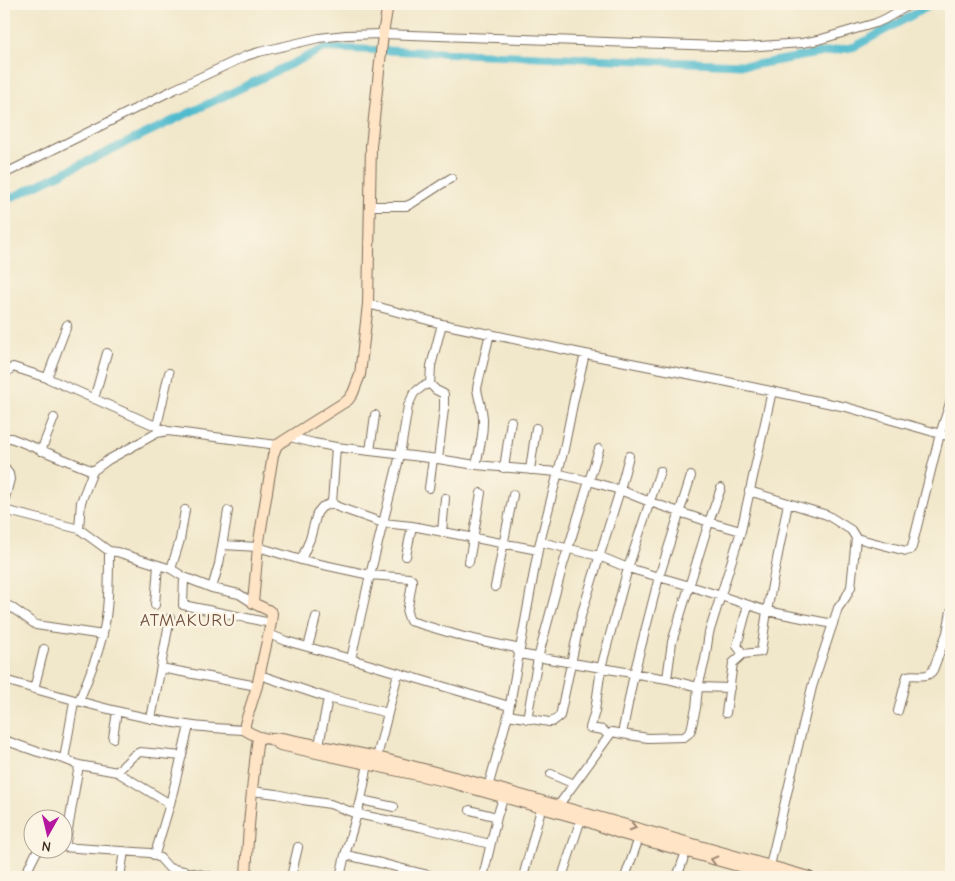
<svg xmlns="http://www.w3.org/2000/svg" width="955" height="881" font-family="'Comic Neue',sans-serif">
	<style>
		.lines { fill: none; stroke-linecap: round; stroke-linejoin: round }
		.canal { stroke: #51bbce; stroke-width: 8 }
		.street-casing { stroke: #7b6c5a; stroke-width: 10 }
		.secondary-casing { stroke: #7b6c5a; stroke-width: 12 }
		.street { stroke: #fff; stroke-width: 8 }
		.secondary { stroke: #ffe4c6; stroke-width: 10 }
		.oneway { stroke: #9d8772 }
		.labels { text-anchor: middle; stroke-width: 4.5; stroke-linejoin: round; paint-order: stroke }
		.quarter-label { font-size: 18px; letter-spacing: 1px; fill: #72523f; stroke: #fcf5e5 }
	</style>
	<rect width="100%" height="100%" fill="#fcf5e5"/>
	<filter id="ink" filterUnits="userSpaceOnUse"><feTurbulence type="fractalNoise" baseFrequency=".02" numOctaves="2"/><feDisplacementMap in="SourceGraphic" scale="10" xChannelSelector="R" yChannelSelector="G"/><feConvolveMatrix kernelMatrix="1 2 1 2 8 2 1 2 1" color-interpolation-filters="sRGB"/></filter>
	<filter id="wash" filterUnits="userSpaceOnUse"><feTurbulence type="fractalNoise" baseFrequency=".0096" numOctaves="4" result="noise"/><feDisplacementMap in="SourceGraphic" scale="20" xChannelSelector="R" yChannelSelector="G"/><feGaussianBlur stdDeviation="1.12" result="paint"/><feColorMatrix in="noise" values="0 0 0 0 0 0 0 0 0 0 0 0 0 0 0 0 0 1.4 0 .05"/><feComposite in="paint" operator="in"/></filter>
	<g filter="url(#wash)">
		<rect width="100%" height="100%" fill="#f1e7ca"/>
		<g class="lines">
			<!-- canal -->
			<path class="canal" d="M4 201 325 48 754 65 854 47 933 4"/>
		</g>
	</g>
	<g filter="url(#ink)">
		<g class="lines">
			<defs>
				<path id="street" d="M4 174 173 90 246 56 259 52 319 38 346 35 383 34 746 47 802 43 818 40 876 23 885 19 911 4
					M370 206H406L411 204 451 178
					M368 304 442 324 585 354 728 382 846 407 951 437
					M4 376 7 372 13 367 47 378 167 431
					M47 378 67 325
					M94 399 107 353
					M157 426 169 373
					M290 437 314 443 336 447 438 459 476 465 557 472 560 474 589 481 620 490 650 502 709 522 741 531
					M4 440 7 438H11L93 471
					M336 447 332 503 338 507 383 523 412 526 538 550
					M41 451 54 418
					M370 451 375 415
					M438 459 444 409V394L436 390 430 384 431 366 442 324
					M476 465C479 451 483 437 483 423 484 410 478 400 477 388L490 333
					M4 467 9 474 10 479 4 502
					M504 468 511 421
					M530 470 536 428
					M429 488 433 459
					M749 491 827 515 851 530 856 538 851 587 846 597 838 608 812 687 769 870
					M4 510 79 529 109 551 117 552 171 569 184 577 212 588 239 594 253 603
					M79 529 81 502 93 471 108 460 157 433 168 431 277 445
					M442 532 445 498
					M856 538 906 551 910 550 912 547 940 434 951 400
					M541 542 599 556 628 568 690 586 767 611 833 624
					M223 545 258 547 301 560 370 575 409 578 412 580V583L407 613 410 621 464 637 516 648 519 654 667 679 698 687 730 688
					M406 556 412 526
					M301 560 310 539 317 513 322 507 332 503
					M469 562 481 493
					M171 569 180 540 185 510
					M184 577 183 605 271 623
					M495 587 513 495
					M212 588 219 564 228 511
					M4 604 11 607 36 625 103 635
					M155 605 158 565
					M269 634 286 641 351 659 509 706
					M308 647 316 617
					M743 654 761 652 767 611 788 503
					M351 659 370 575 400 455 408 406 414 393 423 386 430 384
					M161 668 257 686
					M260 675 328 698 388 713
					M667 679 672 642 709 522 721 488
					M4 680C64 697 125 716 187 725 206 728 226 729 245 730
					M34 689 44 649
					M898 711 907 676C916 673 927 680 933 670L947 633 951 611
					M726 713 733 663 743 654 737 646 748 605
					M508 715 549 722H552L560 716 581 616 620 490 629 456
					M151 719 170 618
					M527 719 538 658 563 565 599 449
					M622 734 648 738 684 737 688 734 691 730 696 708 698 687 705 660 709 633 741 531 772 391
					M609 736 603 730 590 728 595 711 601 668 628 568 660 471
					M113 738 117 711
					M4 740 38 752 64 759 79 765 117 772 170 804
					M319 745 328 698
					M377 757 398 673
					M64 759 74 702 79 701C91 671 104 642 107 609 109 590 109 570 109 551
					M117 772 134 755 140 752 182 756
					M551 774 574 784
					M251 791 277 794 303 800 330 804 357 814 420 827 490 844
					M487 791 508 715 538 550 564 449 574 399 585 354
					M361 800 394 807
					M558 806 612 732 622 734 634 674 659 577 691 476
					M470 810 497 817
					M62 847 150 853 160 858 169 868 212 877
					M65 847 79 765
					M155 854 170 804 189 726
					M345 855C377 861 407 871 439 877
					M24 877 36 853 40 848
					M120 877 124 851
					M291 877 298 847
					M340 877 345 855 361 800 368 764
					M483 877 497 817 503 798
					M523 877 541 809
					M562 877 581 819
					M625 877 639 838
					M677 877 686 852"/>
				<path id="secondary" d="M388 4 383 34 371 146 368 304 360 375 353 393 348 400 277 445 273 455 258 547 253 603 268 610 272 613 271 623 257 686 245 724V730C256 737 267 741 281 738L377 757 489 786 809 877
					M272 740 280 745 449 782 581 819 622 834 778 877
					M246 877C248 830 252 784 258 737"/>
			</defs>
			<!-- street casing -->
			<use href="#street" class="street-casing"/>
			<!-- secondary casing -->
			<use href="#secondary" class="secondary-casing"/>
			<!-- street -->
			<use href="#street" class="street"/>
			<!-- secondary -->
			<use href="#secondary" class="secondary"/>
		</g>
		<!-- one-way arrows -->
		<defs><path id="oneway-chevron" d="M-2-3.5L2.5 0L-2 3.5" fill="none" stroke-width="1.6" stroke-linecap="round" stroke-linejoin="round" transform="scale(1.25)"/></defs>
		<g class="oneway">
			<use href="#oneway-chevron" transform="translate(633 827) rotate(16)"/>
			<use href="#oneway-chevron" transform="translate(714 860) rotate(-165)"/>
		</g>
	</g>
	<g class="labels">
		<!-- quarter labels -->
		<g class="quarter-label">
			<text x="188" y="626">ATMAKURU</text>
		</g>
	</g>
	<!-- margin -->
	<rect width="955" height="881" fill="none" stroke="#fcf5e5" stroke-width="20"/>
	<!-- north arrow -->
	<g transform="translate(48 834) rotate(188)"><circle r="24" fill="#fcf5e5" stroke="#afa495"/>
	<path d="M0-4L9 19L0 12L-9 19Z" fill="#b5179e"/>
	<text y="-8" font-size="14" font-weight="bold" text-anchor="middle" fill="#3b2a1e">N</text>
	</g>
</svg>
